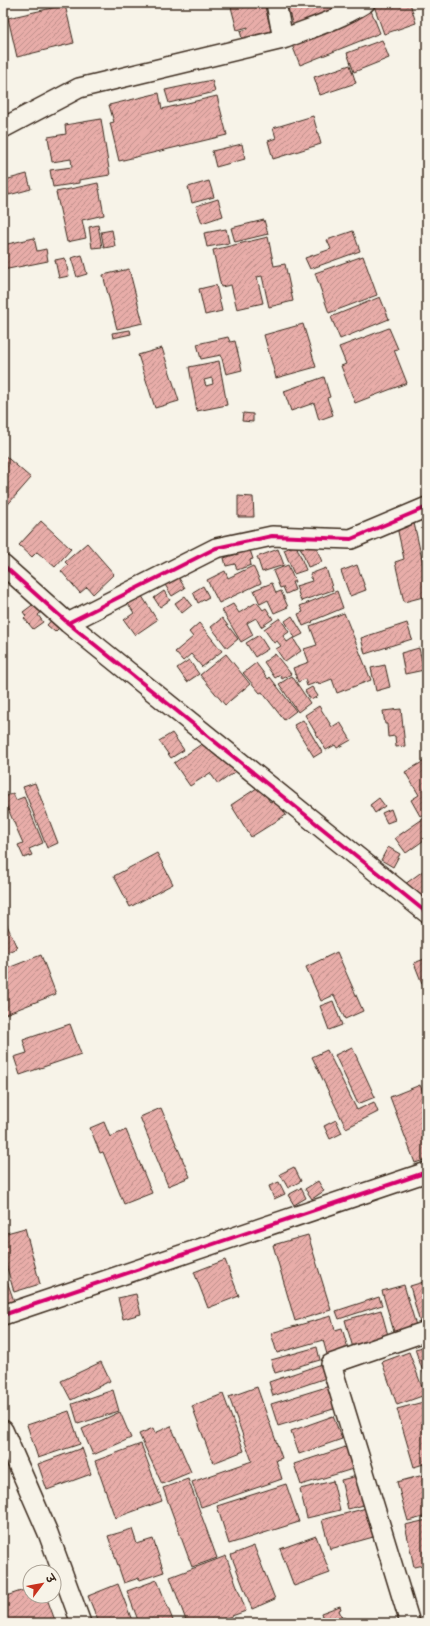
<svg xmlns="http://www.w3.org/2000/svg" width="430" height="1626" font-family="'Patrick Hand','Playpen Sans Deva',sans-serif">
	<style>
		.building { fill: url(#building-hatch); stroke: #3b2a1e; fill-rule: evenodd }
		.lines { fill: none; stroke-linecap: round; stroke-linejoin: round }
		.street-casing { stroke: #3b2a1e; stroke-width: 22 }
		.street { stroke: #f7f3e8; stroke-width: 19 }
		.cycleway-casing { stroke: #f7f3e8; stroke-width: 6 }
		.cycleway { stroke: #d6006c; stroke-width: 4 }
	</style>
	<defs>
		<pattern id="building-hatch" width="6" height="6" patternUnits="userSpaceOnUse"><rect width="6" height="6" fill="#e8ada9"/><path d="M-1 1l2-2M0 6l6-6M5 7l2-2" fill="none" stroke="#bd8d89"/></pattern>
	</defs>
	<rect width="100%" height="100%" fill="#f7f3e8"/>
	<filter id="ink" filterUnits="userSpaceOnUse"><feTurbulence type="fractalNoise" baseFrequency=".025" numOctaves="2"/><feDisplacementMap in="SourceGraphic" scale="8" xChannelSelector="R" yChannelSelector="G"/><feConvolveMatrix kernelMatrix="1 2 1 2 8 2 1 2 1" color-interpolation-filters="sRGB"/></filter>
	<g filter="url(#ink)">
		<!-- building -->
		<path class="building" d="M230 3H264L272 34 243 42 240 31 248 29V27L237 30Z
			M294 3H341L343 12 293 26 287 5Z
			M373 3H410L416 23 384 34Z
			M65 5 74 43 17 57 8 18Z
			M370 8 380 33 300 65 290 40Z
			M382 40 389 58 354 72 347 53Z
			M350 65 356 83 320 95 314 77Z
			M212 80 215 92 169 103 165 90Z
			M159 93 162 109 217 96 227 135 119 161 110 123 114 122 109 105Z
			M313 116 321 144 273 159 268 141 276 138 273 128Z
			M101 119 110 175 79 180V183L53 187 50 170 72 167 71 159 52 162 48 137 66 134 65 125Z
			M242 144 245 159 216 167 212 151Z
			M27 174 31 189 9 195 5 180Z
			M209 181 214 197 192 203 188 187Z
			M98 183 104 215 82 220 86 238 67 242 56 192Z
			M218 199 223 216 202 223 196 206Z
			M264 220 268 234 235 242 231 228Z
			M98 225 102 247 92 248 89 227Z
			M226 229 229 243 207 247 204 233Z
			M112 230 115 246 104 248 101 232Z
			M353 231 360 251 310 269 305 258 331 249 327 240Z
			M268 237 274 266 285 264 293 301 269 307 262 276 257 277 263 303 237 309 231 285 221 287 213 250Z
			M34 238 37 251 46 249 48 261 3 270V245Z
			M82 255 87 274 77 277 71 258Z
			M363 256 377 295 329 313 315 273Z
			M65 258 69 276 59 278 55 260Z
			M129 269 143 323 117 329 103 275Z
			M216 285 222 311 205 315 199 289Z
			M380 297 389 319 340 339 331 317Z
			M303 324 316 367 276 378 264 335Z
			M389 328 398 349 394 350 407 383 355 403 341 366 346 364 339 347Z
			M130 330 131 334 113 338 112 333Z
			M228 337 230 342 235 341 242 370 226 374 221 355 201 359 197 344Z
			M162 348 179 401 155 408 138 355Z
			M219 361 227 405 197 411 189 367ZM212 378 213 384 206 386 204 380Z
			M324 377 330 397 327 398 333 415 319 420 314 403 291 411 284 391Z
			M243 413 253 414V422L242 421Z
			M3 454 31 478 3 510Z
			M238 496 253 497 254 517H238Z
			M41 521 71 549 55 567 37 552 32 557 19 545Z
			M414 523 427 582V596L404 602 395 562 404 559 397 527Z
			M313 539 322 562 308 567 299 544Z
			M87 543 114 574 93 594 87 587 80 593 61 571 68 565 65 562Z
			M296 545 306 570 294 574 284 550Z
			M278 549 284 565 262 572 257 557Z
			M250 550 253 559 250 560 251 565 237 570 235 564 226 566 224 558Z
			M288 565 295 582H292L295 590 286 594 283 587 280 588 273 571Z
			M357 565 366 590 350 596 341 571Z
			M253 566 261 583 219 603 207 580 225 571 228 578Z
			M326 568 333 590 301 601 296 586 312 581 310 574Z
			M175 572 185 588 172 596 162 580Z
			M272 583 276 593 281 591 288 607 274 613 268 600 260 604 254 590Z
			M203 586 209 597 198 603 193 592Z
			M164 591 170 600 160 607 154 598Z
			M337 591 343 608 312 621 313 622 303 626 298 614 303 612 300 606Z
			M140 593 157 620 135 635 124 620 134 613 127 602Z
			M185 596 192 605 182 613 175 603Z
			M39 600 45 609 38 615 43 622 33 629 24 618 26 616 23 612Z
			M257 602 263 610 266 608 273 619 261 627 256 618 247 623 253 635 241 642 222 610 233 604 239 613Z
			M344 613 371 680 337 693 332 679 319 684 318 682 307 686 305 679 298 682 293 668 309 662 304 649 317 645 310 626Z
			M55 616 63 624 55 632 47 625Z
			M292 616 303 634 295 638 285 621Z
			M222 618 238 639 227 648 211 627Z
			M280 618 289 632 283 636 287 642 293 638 301 651 285 662 276 649 281 646 277 641 274 643 264 629Z
			M199 623 222 651 202 667 191 654 183 661 175 652 193 637 189 632Z
			M407 623 412 639 365 654 361 638Z
			M259 635 268 649 255 657 246 643Z
			M419 648 424 670 405 674 401 653Z
			M226 654 250 684 225 705 200 675Z
			M275 654 291 674 282 679 280 675 275 678 264 662Z
			M189 660 199 674 187 682 177 668Z
			M256 663 268 679 270 677 296 711 284 720 262 692 260 693 243 673Z
			M385 665 390 687 376 691 371 668Z
			M292 676 310 703 298 712 279 684Z
			M312 687 318 696 311 700 305 691Z
			M319 706 332 727 340 722 351 740 337 748 335 745 326 750 305 715Z
			M401 709 405 746 396 747 395 736 388 737 387 724H385L383 711Z
			M303 720 322 752 314 757 294 725Z
			M172 733 184 750 171 758 159 741Z
			M206 741 217 757 223 754 235 772 218 784 210 773 190 786 174 763Z
			M426 760 427 762V812L420 816 411 800 419 795 405 772Z
			M35 783 58 843 47 848 23 787Z
			M260 786 270 802 276 799 286 815 251 837 231 805Z
			M13 793 16 800 24 797 43 843 29 849 32 855 24 858 18 845 23 843 3 798Z
			M379 798 385 806 375 813 370 805Z
			M391 809 395 820 387 823 382 813Z
			M427 816V838L406 853 395 838Z
			M388 847 400 854 393 867 381 860Z
			M157 853 173 884 130 907 114 876Z
			M427 868V898L415 907 401 887Z
			M3 916 17 948 3 954Z
			M337 952 363 1011 345 1019 334 995 321 1001 306 967Z
			M41 955 56 994 3 1015V970Z
			M427 958V990L425 991 414 963Z
			M333 1001 342 1025 329 1030 320 1006Z
			M70 1024 81 1054 20 1075 14 1057 27 1053 23 1040Z
			M352 1047 375 1097 358 1104 335 1055Z
			M327 1050 357 1110 374 1102 378 1112 346 1128 312 1057Z
			M420 1085 427 1102V1159L415 1163 390 1097Z
			M161 1108 190 1177 168 1186 140 1117Z
			M336 1120 342 1133 330 1139 324 1126Z
			M104 1122 110 1137 126 1130 152 1193 124 1204 103 1152 100 1153 90 1128Z
			M294 1167 301 1181 288 1188 280 1174Z
			M318 1181 324 1191 312 1199 305 1189Z
			M279 1182 285 1194 274 1199 269 1186Z
			M301 1188 306 1198 294 1205 288 1195Z
			M25 1228 40 1284 14 1292 3 1254V1234Z
			M308 1235 331 1310 295 1321 273 1245Z
			M225 1260 239 1296 208 1308 194 1272Z
			M3 1270 14 1301 3 1305Z
			M427 1281V1325L421 1327 410 1286Z
			M404 1285 417 1329 395 1335 382 1291Z
			M136 1294 141 1314 123 1319 118 1298Z
			M379 1297 382 1305 339 1319 336 1311Z
			M381 1310 389 1339 353 1348 345 1320Z
			M331 1316 335 1330 342 1328 349 1352 328 1358 323 1340 277 1353 271 1333Z
			M427 1346V1383L415 1349Z
			M317 1347 320 1360 275 1373 271 1360Z
			M409 1352 425 1395 397 1405 382 1362Z
			M101 1362 110 1381 71 1400 61 1381Z
			M322 1364 326 1378 273 1396 269 1382Z
			M333 1385 340 1407 278 1426 271 1404Z
			M257 1387 282 1458 276 1460 282 1479 201 1507 192 1482 252 1461 229 1397Z
			M113 1390 119 1411 78 1424 72 1404Z
			M223 1394 244 1451 213 1463 192 1406Z
			M427 1401V1463L414 1467 397 1409Z
			M69 1411 80 1444 38 1458 27 1425Z
			M120 1412 131 1438 93 1455 82 1429Z
			M333 1416 342 1439 299 1454 291 1431Z
			M171 1426 191 1472 162 1484 139 1434 153 1428 155 1433Z
			M141 1444 162 1501 115 1518 95 1461Z
			M349 1446 356 1468 301 1485 294 1464Z
			M82 1448 91 1474 47 1490 38 1464Z
			M427 1474V1516L408 1521 397 1482Z
			M361 1475 368 1504 348 1509 341 1480Z
			M188 1479 217 1558 192 1567 163 1488Z
			M333 1481 340 1510 307 1518 300 1489Z
			M286 1484 299 1522 229 1544 217 1506Z
			M370 1507 377 1536 330 1549 322 1520Z
			M427 1520V1564L414 1567 405 1525Z
			M132 1529 137 1544 153 1539 164 1572 140 1580 139 1578 124 1583 108 1536Z
			M316 1536 330 1573 294 1586 280 1549Z
			M254 1546 275 1599 252 1609 231 1555Z
			M226 1556 246 1611 212 1623H187L170 1577Z
			M157 1580 174 1623H139L127 1591Z
			M118 1584 133 1623H99L88 1596Z
			M30 1588V1596H46L56 1623H3V1597Z
			M340 1606 341 1609 339 1610 342 1618 344 1617 347 1623H324L321 1613Z"/>
		<g class="lines">
			<defs>
				<path id="street" d="M283 39C311 28 340 19 365 3
					M3 128 79 88 283 39 276 3
					M3 565 68 623 427 913
					M68 623 216 548 272 536 351 539 427 507
					M3 1315 427 1172
					M3 1430 48 1533 81 1623
					M410 1623 331 1364 427 1331"/>
			</defs>
			<!-- street casing -->
			<use href="#street" class="street-casing"/>
			<!-- street -->
			<use href="#street" class="street"/>
			<defs>
				<path id="cycleway" d="M3 565 68 623 427 913
					M68 623 216 548 272 536 351 539 427 507
					M3 1315 427 1172"/>
			</defs>
			<!-- cycleway casing -->
			<use href="#cycleway" class="cycleway-casing"/>
			<!-- cycleway -->
			<use href="#cycleway" class="cycleway"/>
		</g>
	</g>
	<!-- margin -->
	<rect width="430" height="1626" fill="none" stroke="#f7f3e8" stroke-width="16"/>
	<rect x="8" y="8" width="414" height="1610" fill="none" stroke="#3b2a1e" stroke-width="1.5" filter="url(#ink)"/>
	<!-- north arrow -->
	<g transform="translate(42 1584) rotate(58)"><circle r="19" fill="#f7f3e8" stroke="#aca397"/>
	<path d="M0-3L7 15L0 10L-7 15Z" fill="#c8321e"/>
	<text y="-6" font-size="11" font-weight="bold" text-anchor="middle" fill="#3b2a1e">उ</text>
	</g>
</svg>
